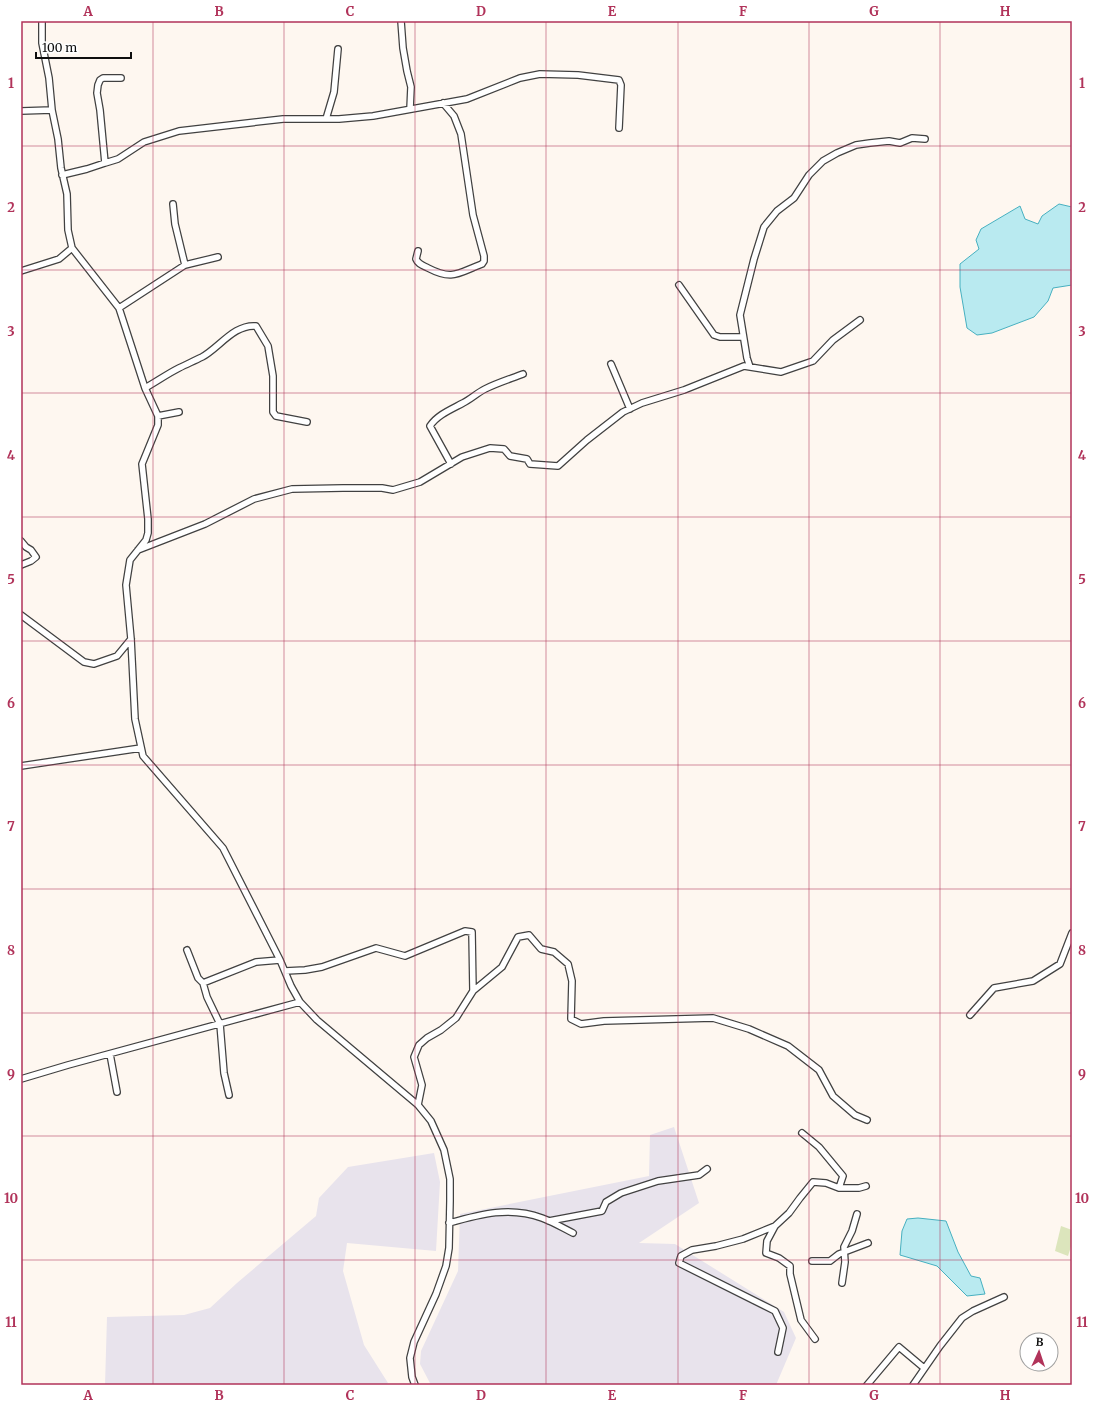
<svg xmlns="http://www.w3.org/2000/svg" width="1093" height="1406" font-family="Merriweather,serif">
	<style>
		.industrial { fill: #e8e3ec }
		.green { fill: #dce5bc }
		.water { fill: #b9eaf0; stroke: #47b0c0 }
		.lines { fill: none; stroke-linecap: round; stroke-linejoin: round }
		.street-casing { stroke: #414141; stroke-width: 8 }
		.street { stroke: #fff; stroke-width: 5.5 }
		.grid { fill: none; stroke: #b1335a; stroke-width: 1; stroke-opacity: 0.55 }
		.neatline { fill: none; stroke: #b1335a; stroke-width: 1.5 }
		.grid-label { font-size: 13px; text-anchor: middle; font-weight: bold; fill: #b1335a }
	</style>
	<rect width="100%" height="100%" fill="#fef7f0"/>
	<!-- industrial -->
	<path class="industrial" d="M674 1127 699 1203 639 1243 675 1244 784 1312 796 1338 776 1385H431L420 1364 421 1351 458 1271 460 1214 649 1176 650 1135Z
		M434 1153 440 1182 436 1251 347 1243 343 1271 364 1345 388 1383 386 1385H105L107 1317 184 1315 210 1308 237 1283 316 1216 319 1198 348 1167Z"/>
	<!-- green -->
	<path class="green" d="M1061 1226 1072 1230V1243L1068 1256 1055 1251Z"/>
	<!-- water -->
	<path class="water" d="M1059 204 1072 207V285L1053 288 1048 301 1034 317 992 333 977 335 967 328 960 287V264L979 249 976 240 981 229 1020 206 1025 219 1038 224 1042 216Z
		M918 1218 946 1221 958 1252 971 1276 980 1278 985 1294 967 1296 937 1266 900 1255 902 1231 907 1219Z"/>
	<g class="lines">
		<defs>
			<path id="street" d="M42 21V43L49 78 52 110 58 139 61 168 67 194 68 230 72 248 119 308 145 388 158 416V425L142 464 148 519V533L146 540 130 560 126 585 131 639 135 719 143 756 223 848 280 960 291 986 300 1002 317 1020 418 1105 431 1121 444 1150 450 1179V1201L449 1248 446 1266 436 1294 414 1342 410 1358 412 1377 415 1385
				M401 21 403 48 407 71 411 87 410 109
				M21 111 52 110
				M326 119 334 92 338 49
				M105 163 100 110 97 93 98 85 100 80 103 78H121
				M62 175 87 169 105 163 118 159 144 142 179 131 283 119H339L373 116 467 99 520 78 540 74 578 75 619 80 621 85 619 128
				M173 204 175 224 185 265
				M418 251 416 259C418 264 422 265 428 268 453 281 458 273 482 264L484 261V256L473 215 461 134 454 116 443 103
				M21 271 59 259 72 248
				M679 285 714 335 720 337H743
				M119 308 185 265 218 257
				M611 364 630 409
				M750 367 747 358 740 315 754 259 764 227 777 211 794 198 809 175 823 161 837 153 856 145 870 143 889 141 900 143 912 138 925 139
				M145 388C156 382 167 374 179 368 187 364 194 361 202 357 219 348 234 324 256 326L268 346 273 376V412L276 416 307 422
				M158 416 179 412
				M451 464 430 426C437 415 452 409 463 403 471 399 477 393 485 389 497 383 510 379 523 374
				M21 541 26 547 31 550 36 557 31 561 21 565
				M138 550 205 524 254 499 292 489 343 488H382L393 490 420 482 462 457 490 448 504 449 510 456 527 459 530 464 558 466 587 440 623 412 642 403 684 390 744 366 781 372 813 361 833 340 860 320
				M21 615 84 662 94 664 117 656 131 639
				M21 766 141 748
				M187 950 198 978 203 983 207 997 220 1024 224 1073 229 1095
				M285 971 305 970 322 967 376 948 405 956 465 931 472 932 473 991 502 967 518 937 529 935 541 949 554 952 568 964 572 981 571 1019 581 1024 604 1021 713 1018 749 1029 788 1046 819 1070 833 1096 855 1115 867 1120
				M203 983 256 962 280 960
				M970 1015 994 988 1033 981 1060 964 1072 933
				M110 1054 117 1092
				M21 1079 68 1065 300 1002
				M418 1105 422 1085 414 1057 419 1045 427 1038 441 1030 456 1018 473 991
				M802 1133 819 1147 843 1176 839 1188
				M549 1221 602 1211 606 1202 621 1193 658 1181 699 1175 707 1169
				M449 1223C481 1214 510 1206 542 1218 553 1222 563 1228 573 1233
				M775 1226 743 1239 716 1246 692 1250 681 1256 679 1263 775 1311 783 1328 778 1352
				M812 1261H830L839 1254 868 1243
				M842 1283 845 1262 844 1247 852 1231 857 1214
				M815 1339 801 1320 790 1274V1266L779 1258 766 1253 767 1241 775 1226 789 1213 800 1198 813 1182 826 1183 839 1188H859L866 1186
				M867 1385 899 1347 924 1368
				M913 1385 940 1346 962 1318 973 1311 1004 1297"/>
		</defs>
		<!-- street casing -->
		<use href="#street" class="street-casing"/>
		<!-- street -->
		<use href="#street" class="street"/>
	</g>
	<!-- grid -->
	<path class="grid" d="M153 21V1385M284 21V1385M415 21V1385M546 21V1385M678 21V1385M809 21V1385M940 21V1385M21 146H1072M21 270H1072M21 393H1072M21 517H1072M21 641H1072M21 765H1072M21 889H1072M21 1013H1072M21 1136H1072M21 1260H1072"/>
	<!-- border -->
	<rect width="1093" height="1406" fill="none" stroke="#ffffff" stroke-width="44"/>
	<!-- north arrow -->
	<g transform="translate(1039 1352) rotate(3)"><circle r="19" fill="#ffffff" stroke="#9f9f9f"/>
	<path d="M0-3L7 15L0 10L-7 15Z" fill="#b1335a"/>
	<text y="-6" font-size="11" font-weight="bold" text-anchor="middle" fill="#0e0e0e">B</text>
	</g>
	<!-- scale -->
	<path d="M36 52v6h95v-6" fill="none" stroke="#0e0e0e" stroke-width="2"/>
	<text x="42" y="52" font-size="12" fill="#0e0e0e" stroke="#ffffff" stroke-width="3" paint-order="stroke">100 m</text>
	<rect x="22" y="22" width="1049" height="1362" class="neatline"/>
	<g class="grid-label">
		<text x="88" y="16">A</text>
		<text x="219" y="16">B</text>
		<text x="350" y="16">C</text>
		<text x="481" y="16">D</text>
		<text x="612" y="16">E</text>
		<text x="743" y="16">F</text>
		<text x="874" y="16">G</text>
		<text x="1005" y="16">H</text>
		<text x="11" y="88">1</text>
		<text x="1082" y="88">1</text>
		<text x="11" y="212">2</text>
		<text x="1082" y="212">2</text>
		<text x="11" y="336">3</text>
		<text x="1082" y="336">3</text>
		<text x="11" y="460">4</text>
		<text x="1082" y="460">4</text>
		<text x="11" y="584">5</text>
		<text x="1082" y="584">5</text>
		<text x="11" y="708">6</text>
		<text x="1082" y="708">6</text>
		<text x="11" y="831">7</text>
		<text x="1082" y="831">7</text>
		<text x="11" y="955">8</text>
		<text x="1082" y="955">8</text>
		<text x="11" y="1079">9</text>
		<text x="1082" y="1079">9</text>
		<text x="11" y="1203">10</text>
		<text x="1082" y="1203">10</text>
		<text x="11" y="1327">11</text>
		<text x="1082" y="1327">11</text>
		<text x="88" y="1400">A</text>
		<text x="219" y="1400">B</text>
		<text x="350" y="1400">C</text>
		<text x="481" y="1400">D</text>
		<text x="612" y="1400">E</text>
		<text x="743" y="1400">F</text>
		<text x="874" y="1400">G</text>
		<text x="1005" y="1400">H</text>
	</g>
</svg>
